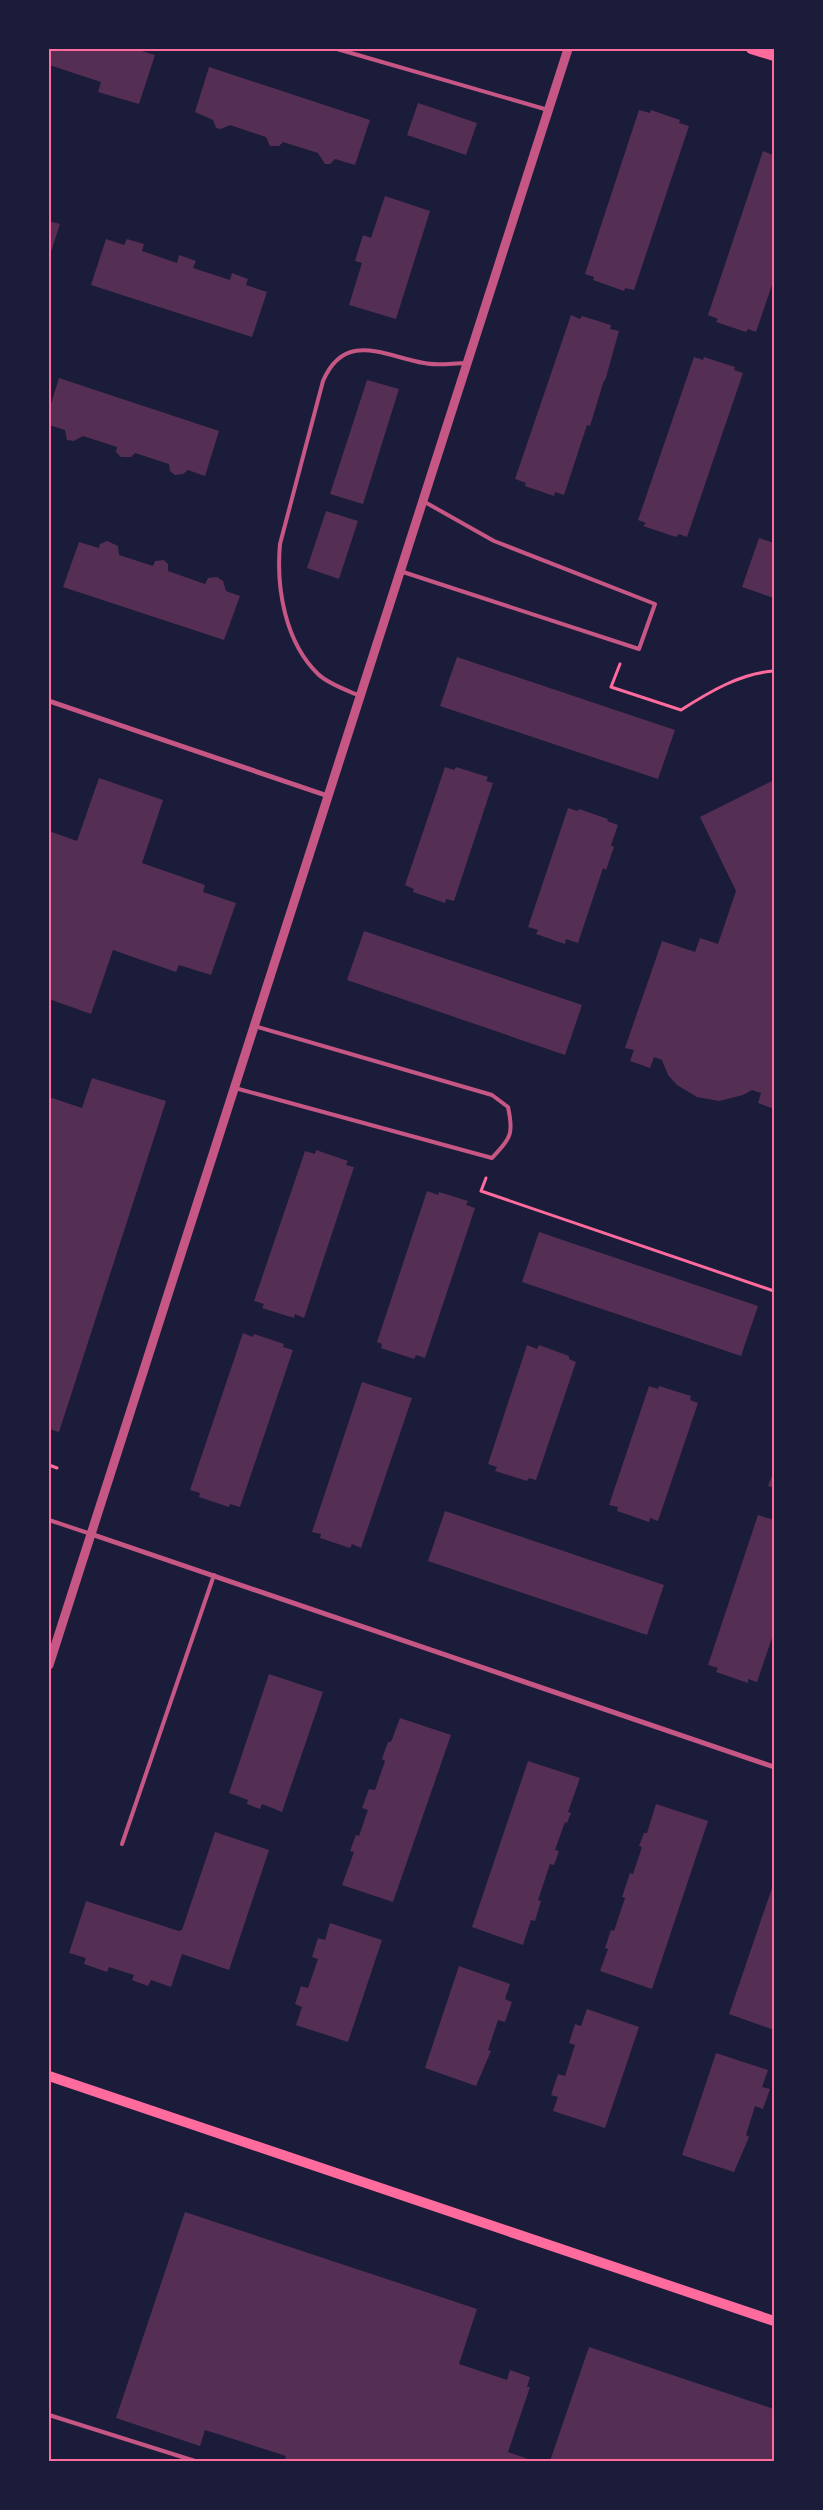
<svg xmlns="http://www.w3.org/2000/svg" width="823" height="2510" font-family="Quicksand,sans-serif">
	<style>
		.building { fill: #542f53 }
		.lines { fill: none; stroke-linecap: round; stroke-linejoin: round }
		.path { stroke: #ff6b9d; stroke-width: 3 }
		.service { stroke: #c65784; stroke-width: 4 }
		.minor { stroke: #c65784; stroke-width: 5 }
		.tertiary { stroke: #c65784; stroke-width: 9 }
		.secondary { stroke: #ff6b9d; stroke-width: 10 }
		.neatline { fill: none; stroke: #ff6b9d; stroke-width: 2 }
	</style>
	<rect width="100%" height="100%" fill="#1b1b3a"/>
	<!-- building -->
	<path class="building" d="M49 49H135L155 55 139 104 98 92 101 82 49 65Z
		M209 67 370 120 355 165 335 159 330 164H325L318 153 283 142 279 146H270L266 137 230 125 221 129 216 128 213 120 195 112Z
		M418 103 477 123 466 155 407 135Z
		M639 110 650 113 651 110 680 120 679 123 689 126 634 290 625 288 624 291 593 280 594 277 585 274Z
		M763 151 773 155 774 151V279L756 332 748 329 746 332 716 322 718 319 708 315Z
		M385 196 430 211 396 319 349 305 362 263 355 261 363 235 371 238Z
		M49 221 60 224 49 258Z
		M106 239 124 245 127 239 144 244 142 251 177 263 179 255 196 261 193 268 230 280 232 273 248 279 246 285 267 292 252 337 91 285Z
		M571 315 580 319 582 316 611 325 610 329 619 331 605 381 604 380 590 426 587 425 564 495 555 492 554 496 525 486 526 483 515 479Z
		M694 357 703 360 704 357 735 367 734 370 743 373 687 537 679 534 676 537 643 526 646 523 638 520Z
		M59 378 219 431 205 476 188 470 183 474 175 475 170 471 169 464 135 453 131 457H121L116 452 117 447 83 436 74 441 67 440 65 430 49 425V410Z
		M367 380 399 389 363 504 330 494Z
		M326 511 358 521 339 579 307 568Z
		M759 538 774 543V598L742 587Z
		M107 541 118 546 119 555 153 566 155 561 164 560 168 564V571L205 584 208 578 217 577 223 581 226 591 240 596 224 640 63 587 79 542 99 548 100 544Z
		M457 657 675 730 658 779 440 706Z
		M445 767 454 770 456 767 488 777 486 781 493 783 454 901 446 899 445 903 413 892 414 889 405 885Z
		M99 778 163 800 142 863 205 885 203 892 236 903 211 975 179 965 176 972 113 950 91 1014 49 999V831L77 841Z
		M774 780V1109L758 1103 761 1093 752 1090 743 1095 719 1101 697 1097 677 1085 668 1075 662 1060 654 1057 650 1068 630 1061 634 1050 625 1048 662 941 695 952 700 938 718 944 736 891 700 817Z
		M568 808 578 811 579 809 608 819 607 821 618 825 611 845 614 847 606 870 603 868 578 943 566 939 565 944 536 934 538 930 528 927Z
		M364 931 582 1005 565 1055 347 980Z
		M92 1078 166 1101 59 1432 49 1429V1097L82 1108Z
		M316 1150 348 1161 346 1165 354 1167 304 1318 295 1314 294 1318 262 1308 264 1304 254 1301 305 1151 315 1154Z
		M427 1191 438 1195 439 1192 468 1201 466 1205 475 1208 425 1358 416 1355 414 1359 381 1348 382 1344 377 1342Z
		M539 1232 758 1306 741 1356 522 1282Z
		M243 1333 253 1337 254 1334 284 1344 283 1347 293 1350 240 1507 230 1504 229 1507 199 1497 200 1493 190 1490Z
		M527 1345 537 1349 539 1345 569 1356V1359L576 1362 536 1480 529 1478 527 1481 495 1471 497 1467 488 1464Z
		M362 1382 412 1398 361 1548 352 1544 350 1548 320 1538 321 1534 312 1532Z
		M649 1386 658 1389 659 1386 691 1396 690 1400 698 1403 658 1521 650 1518 649 1522 617 1511 618 1507 609 1505Z
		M774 1470V1488L768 1486Z
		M445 1511 664 1585 647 1635 428 1561Z
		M758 1515 774 1520V1632L757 1682 748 1679V1683L716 1672 718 1668 708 1665Z
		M269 1674 323 1692 282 1812 262 1804 260 1809 247 1804 248 1800 229 1793Z
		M400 1718 451 1735 393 1902 342 1885 354 1852 350 1851 356 1835 359 1836 368 1810 362 1808 369 1789 375 1790 385 1761 382 1759 388 1742H391Z
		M528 1761 580 1778 568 1812 571 1813 567 1823 565 1822 555 1850 559 1851 554 1865 550 1864 538 1900 541 1901 535 1921 531 1920 523 1945 472 1927Z
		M656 1804 708 1821 652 1989 600 1971 608 1949 605 1948 611 1930 614 1931 625 1898 622 1897 630 1873 633 1874 642 1847 639 1846 644 1833H647Z
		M215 1832 269 1850 229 1970 182 1954 171 1987 151 1980 148 1986 132 1980 134 1975 109 1967 107 1972 84 1964 86 1958 69 1953 86 1901 179 1931 182 1930Z
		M774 1882V2030L729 2014Z
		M330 1923 382 1940 348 2042 296 2025 302 2007 295 2004 301 1986 308 1988 318 1959 312 1957 318 1938 325 1940Z
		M459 1966 510 1984 505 1999 512 2002 505 2022 498 2020 488 2050 491 2051 476 2086 425 2068Z
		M587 2009 639 2027 605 2128 553 2111 558 2097 551 2095 558 2074 565 2076 575 2045 569 2043 575 2024 581 2026Z
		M716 2053 768 2070 762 2087 770 2089 763 2109 755 2106 746 2135 749 2137 734 2172 682 2155Z
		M185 2212 477 2309 459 2364 507 2380 510 2370 530 2377 527 2387H530L508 2452 534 2461H284L286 2456 205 2430 200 2446 116 2418Z
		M589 2347 774 2409V2461H550Z"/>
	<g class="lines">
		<!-- path -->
		<path class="path" d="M620 664 611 687 681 710C709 692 741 673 774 671
			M486 1178 481 1191 774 1291
			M49 1465 57 1468"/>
		<!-- service -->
		<path class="service" d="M337 49 548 110
			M400 571 639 649 655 604 494 541 423 501
			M360 696C347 690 328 684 318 674 285 642 276 588 280 544L323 381C345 330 384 356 424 363 437 366 453 363 467 363
			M235 1088 492 1158C511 1137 514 1134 508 1107L492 1095 254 1026
			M49 1520 91 1534
			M122 1844 214 1575
			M49 2415 195 2461"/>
		<!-- minor -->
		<path class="minor" d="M49 701 328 796
			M91 1534 774 1767"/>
		<!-- tertiary -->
		<path class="tertiary" d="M49 1665 568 49"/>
		<!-- secondary -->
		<path class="secondary" d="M751 49 774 56
			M49 2076 774 2321"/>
	</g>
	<!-- border -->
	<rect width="823" height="2510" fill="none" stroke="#1b1b3a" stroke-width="100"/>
	<rect x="50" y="50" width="723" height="2410" class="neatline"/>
</svg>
